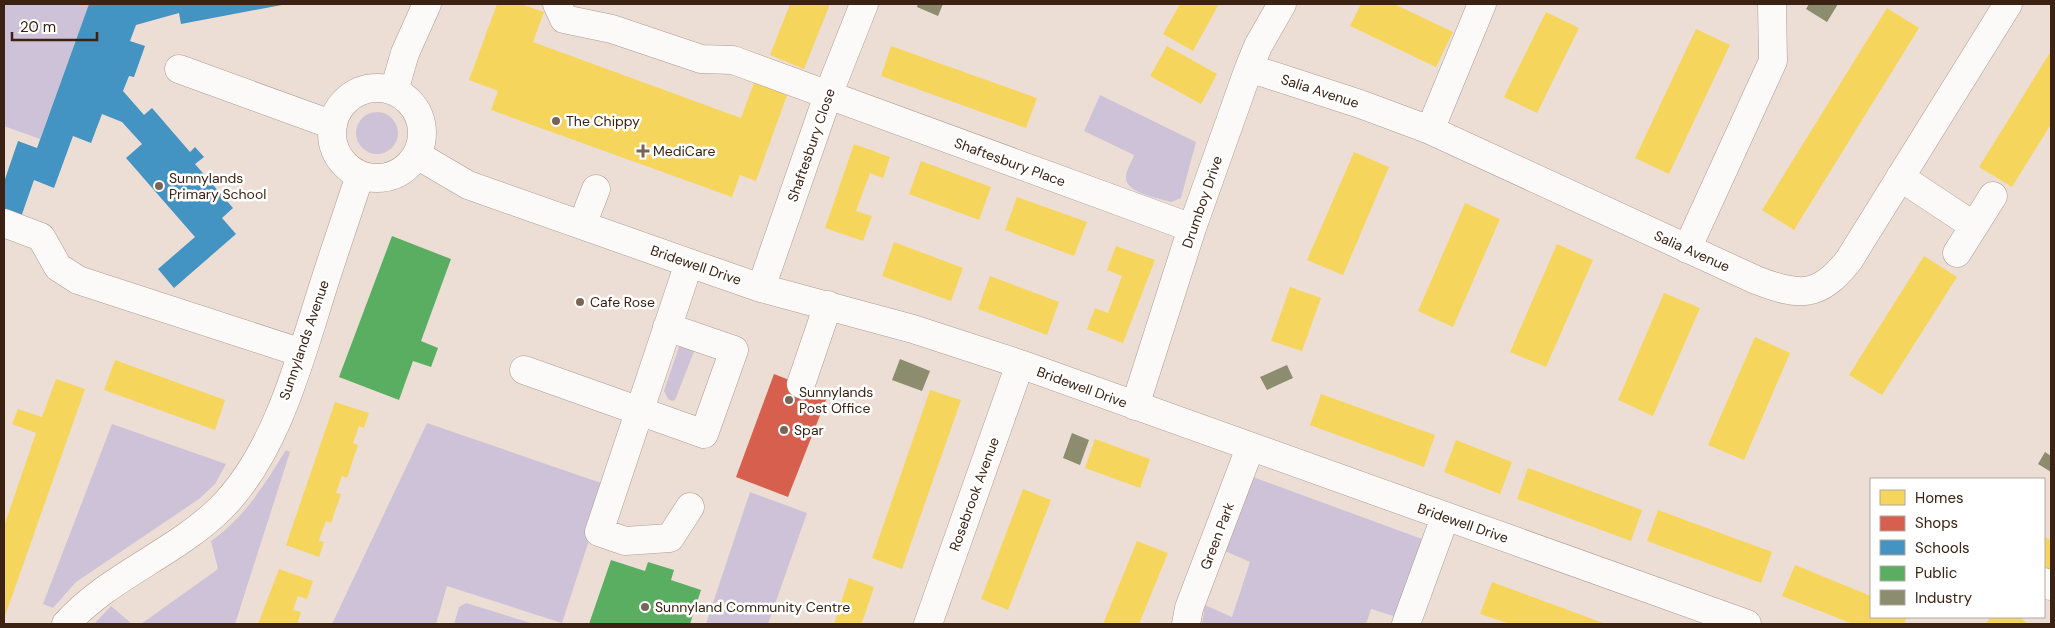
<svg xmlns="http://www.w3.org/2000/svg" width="2055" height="628" font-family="'DM Sans',sans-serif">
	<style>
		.green { fill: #cdc2d7 }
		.homes { fill: #f6d55c }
		.shops { fill: #d6604d }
		.schools { fill: #4393c3 }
		.public { fill: #5aae61 }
		.industry { fill: #8c8c6e }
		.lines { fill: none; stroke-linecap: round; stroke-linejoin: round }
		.minor-casing { stroke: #ad9a8f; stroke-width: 29 }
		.minor { stroke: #fcfaf9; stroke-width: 28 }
		.poi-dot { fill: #796456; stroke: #fff; stroke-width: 2 }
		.labels { text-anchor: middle; stroke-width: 5; stroke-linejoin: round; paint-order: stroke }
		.street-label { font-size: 14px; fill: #3b2212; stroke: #fff }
		.poi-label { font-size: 14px; fill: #3b2212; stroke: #fff; text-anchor: start }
	</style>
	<rect width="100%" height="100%" fill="#edded5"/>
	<!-- green -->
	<path class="green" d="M4 4H89L40 139 4 126Z
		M1100 95 1196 142 1181 198 1171 202C1159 198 1125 193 1126 177 1126 170 1132 162 1134 155L1084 131Z
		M356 133a21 21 0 1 1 42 0a21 21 0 1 1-42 0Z
		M680 344 695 349 675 400 672 401 668 399 664 391Z
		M427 423 607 485 562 623 447 586 436 624H332Z
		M112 424 226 464 215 484 199 499 76 582 53 608 43 604Z
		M286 450 290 452 235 624H141L218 569 211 541C245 517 264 485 286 450Z
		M1253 477 1422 539 1397 617 1371 609 1366 624H1202L1205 605 1232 617 1250 562 1225 551Z
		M750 492 807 513 768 624H706Z
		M466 603 534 624H454L459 607Z
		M111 606 132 624H94Z"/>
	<!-- homes -->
	<path class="homes" d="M497 4H521L544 12 533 42 741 118 757 75 790 87 756 181 740 175 732 197 491 110 498 91 469 80Z
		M790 4H830L804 69 770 55Z
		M1180 4H1219L1193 51 1163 34Z
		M1361 4H1394L1453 32 1436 67 1350 26Z
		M1887 8 1919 28 1794 230 1762 210Z
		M1546 12 1579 28 1537 113 1504 97Z
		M1696 29 1730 45 1669 174 1635 158Z
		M891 46 1037 98 1026 128 881 76Z
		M1167 46 1217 74 1201 104 1150 76Z
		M2051 51V124L2012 187 1979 167Z
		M854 144 890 157 883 178 870 173 856 211 872 216 863 241 825 228Z
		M1354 152 1389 167 1343 275 1307 260Z
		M921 161 991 187 979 220 909 194Z
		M1017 197 1087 222 1074 256 1005 230Z
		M1465 203 1500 219 1453 327 1418 311Z
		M894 242 963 268 951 301 882 276Z
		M1557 244 1593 260 1546 367 1510 352Z
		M1116 246 1155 260 1123 343 1087 329 1095 308 1108 313 1122 276 1107 270Z
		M1924 256 1957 277 1882 395 1849 375Z
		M990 276 1059 302 1047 335 978 309Z
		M1290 287 1321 298 1302 351 1271 341Z
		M1664 293 1700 308 1653 416 1618 400Z
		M1755 337 1790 353 1744 460 1708 445Z
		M115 360 225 400 215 430 104 390Z
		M56 379 85 389 4 619V526L36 433 12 424 18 409 42 417Z
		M930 390 961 400 902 569 872 558Z
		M1321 394 1435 435 1424 467 1310 425Z
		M335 402 369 413 364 428 359 426 353 443 358 445 347 478 342 476 336 493 341 494 331 523 326 521 322 531 319 541 324 542 319 557 286 545Z
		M1095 439 1150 459 1140 488 1085 468Z
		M1456 440 1512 462 1500 494 1444 472Z
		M1528 468 1642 510 1631 541 1517 499Z
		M1023 489 1051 500 1008 610 981 599Z
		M1658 510 1772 552 1761 583 1647 541Z
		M2044 536 2051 541V572L2044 567Z
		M1137 541 1168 553 1139 624H1103Z
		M1795 565 1871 596V617H1907L1904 624H1853L1782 596Z
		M279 569 313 581 307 599 298 596 293 610 301 612 297 624H258Z
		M849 578 874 587 864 617 861 624H834Z
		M1492 582 1606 624H1510L1480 614Z
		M1991 617H2019L2028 624H1985Z"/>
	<!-- shops -->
	<path class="shops" d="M774 374 828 395 788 497 736 477Z"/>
	<!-- schools -->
	<path class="schools" d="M89 4H287L181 24 179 13 136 25 130 41 145 46 134 77 129 76 123 91 144 115 152 108 190 152 195 147 204 157 195 164 233 208 222 218 236 234 174 288 158 269 195 237 126 158 142 144 122 122 102 114 91 143 73 136 54 188 34 180 21 217 4 210V182L18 141 37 148Z"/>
	<!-- public -->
	<path class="public" d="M392 236 451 259 421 341 438 348 431 367 413 361 399 400 339 377Z
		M611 560 645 571 648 562 674 570 671 580 701 590 690 624H589Z"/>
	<!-- industry -->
	<path class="industry" d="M918 4H943L938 16 917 7Z
		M1809 4H1838L1827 22 1806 9Z
		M900 359 930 371 922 391 892 380Z
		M1287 365 1293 378 1267 390 1260 377Z
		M1072 433 1089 440 1080 465 1063 458Z
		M2045 452 2051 456V472L2038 464Z"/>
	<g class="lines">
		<defs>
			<path id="minor" d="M557 4 564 19 612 29 701 59 733 60 1192 228
				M1249 68 1360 104 1430 130 1756 280C1800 297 1819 298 1849 260L2008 4
				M179 69 333 125
				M332 133a45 45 0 1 1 90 0a45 45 0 1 1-90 0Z
				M394 91 405 53 427 4
				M1430 130 1482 4
				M417 155 468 185 712 271 761 288 913 329 1020 364 1747 624
				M1900 177 1974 226
				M4 223 41 237 58 267 78 280 302 353
				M582 225 596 189
				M1687 249 1773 61 1772 4
				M1957 253 1993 196
				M689 263 599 532 625 541 670 538 690 507
				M761 288 828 95 864 4
				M524 370 704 434 734 350 667 327
				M801 384 828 305
				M1135 406 1192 228 1249 68 1258 46 1282 4
				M2044 582 2051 586
				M66 624C109 576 174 554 220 509 276 454 300 359 323 287 335 249 348 212 360 175
				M928 624 1020 364
				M1186 624 1189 608 1250 448
				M1406 624 1445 517"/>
		</defs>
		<!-- minor casing -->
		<use href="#minor" class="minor-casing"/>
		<!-- minor -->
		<use href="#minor" class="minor"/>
	</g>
	<!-- markers -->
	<g class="poi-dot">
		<circle cx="556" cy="121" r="5"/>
		<path d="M640.5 143.5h5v5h5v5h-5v5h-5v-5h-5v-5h5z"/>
		<circle cx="159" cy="186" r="5"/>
		<circle cx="580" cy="302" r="5"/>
		<circle cx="789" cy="400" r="5"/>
		<circle cx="784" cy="430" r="5"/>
		<circle cx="645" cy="607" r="5"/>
	</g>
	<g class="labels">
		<!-- street labels -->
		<g class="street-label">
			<text transform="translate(1320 91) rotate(18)" y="5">Salia Avenue</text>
			<text transform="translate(811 145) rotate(-71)" y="5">Shaftesbury Close</text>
			<text transform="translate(1010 162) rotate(20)" y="5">Shaftesbury Place</text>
			<text transform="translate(1202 202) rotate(-71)" y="5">Drumboy Drive</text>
			<text transform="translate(1692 251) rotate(24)" y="5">Salia Avenue</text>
			<text transform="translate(696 265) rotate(19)" y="5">Bridewell Drive</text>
			<text transform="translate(304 340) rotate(-71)" y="5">Sunnylands Avenue</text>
			<text transform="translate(1082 387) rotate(20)" y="5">Bridewell Drive</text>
			<text transform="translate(974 494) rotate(-70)" y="5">Rosebrook Avenue</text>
			<text transform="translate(1463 523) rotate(19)" y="5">Bridewell Drive</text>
			<text transform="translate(1217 536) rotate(-69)" y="5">Green Park</text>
		</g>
		<!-- poi labels -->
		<g class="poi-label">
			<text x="566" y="126">The Chippy</text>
			<text x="653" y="156">MediCare</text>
			<text x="169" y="183">Sunnylands<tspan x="169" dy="16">Primary School</tspan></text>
			<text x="590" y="307">Cafe Rose</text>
			<text x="799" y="397">Sunnylands<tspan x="799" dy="16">Post Office</tspan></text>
			<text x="794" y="435">Spar</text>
			<text x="655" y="612">Sunnyland Community Centre</text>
		</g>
	</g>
	<!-- border -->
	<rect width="2055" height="628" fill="none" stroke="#3b2212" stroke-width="10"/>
	<!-- legend -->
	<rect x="1870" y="478" width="175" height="140" fill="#ffffff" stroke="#b1a7a0"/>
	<rect x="1880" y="490" width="25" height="15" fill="#f6d55c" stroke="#b1a7a0"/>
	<text x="1915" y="503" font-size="15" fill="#3b2212">Homes</text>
	<rect x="1880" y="516" width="25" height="15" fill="#d6604d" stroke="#b1a7a0"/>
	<text x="1915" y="528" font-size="15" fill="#3b2212">Shops</text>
	<rect x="1880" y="540" width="25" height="15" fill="#4393c3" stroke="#b1a7a0"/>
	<text x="1915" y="553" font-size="15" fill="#3b2212">Schools</text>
	<rect x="1880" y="566" width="25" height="15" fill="#5aae61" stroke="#b1a7a0"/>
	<text x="1915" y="578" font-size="15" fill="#3b2212">Public</text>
	<rect x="1880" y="590" width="25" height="15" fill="#8c8c6e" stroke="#b1a7a0"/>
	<text x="1915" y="603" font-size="15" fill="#3b2212">Industry</text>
	<!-- scale -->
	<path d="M12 32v8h85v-8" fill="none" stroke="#3b2212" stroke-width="2.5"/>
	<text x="20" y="32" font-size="15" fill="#3b2212" stroke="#ffffff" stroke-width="4" paint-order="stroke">20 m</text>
</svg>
